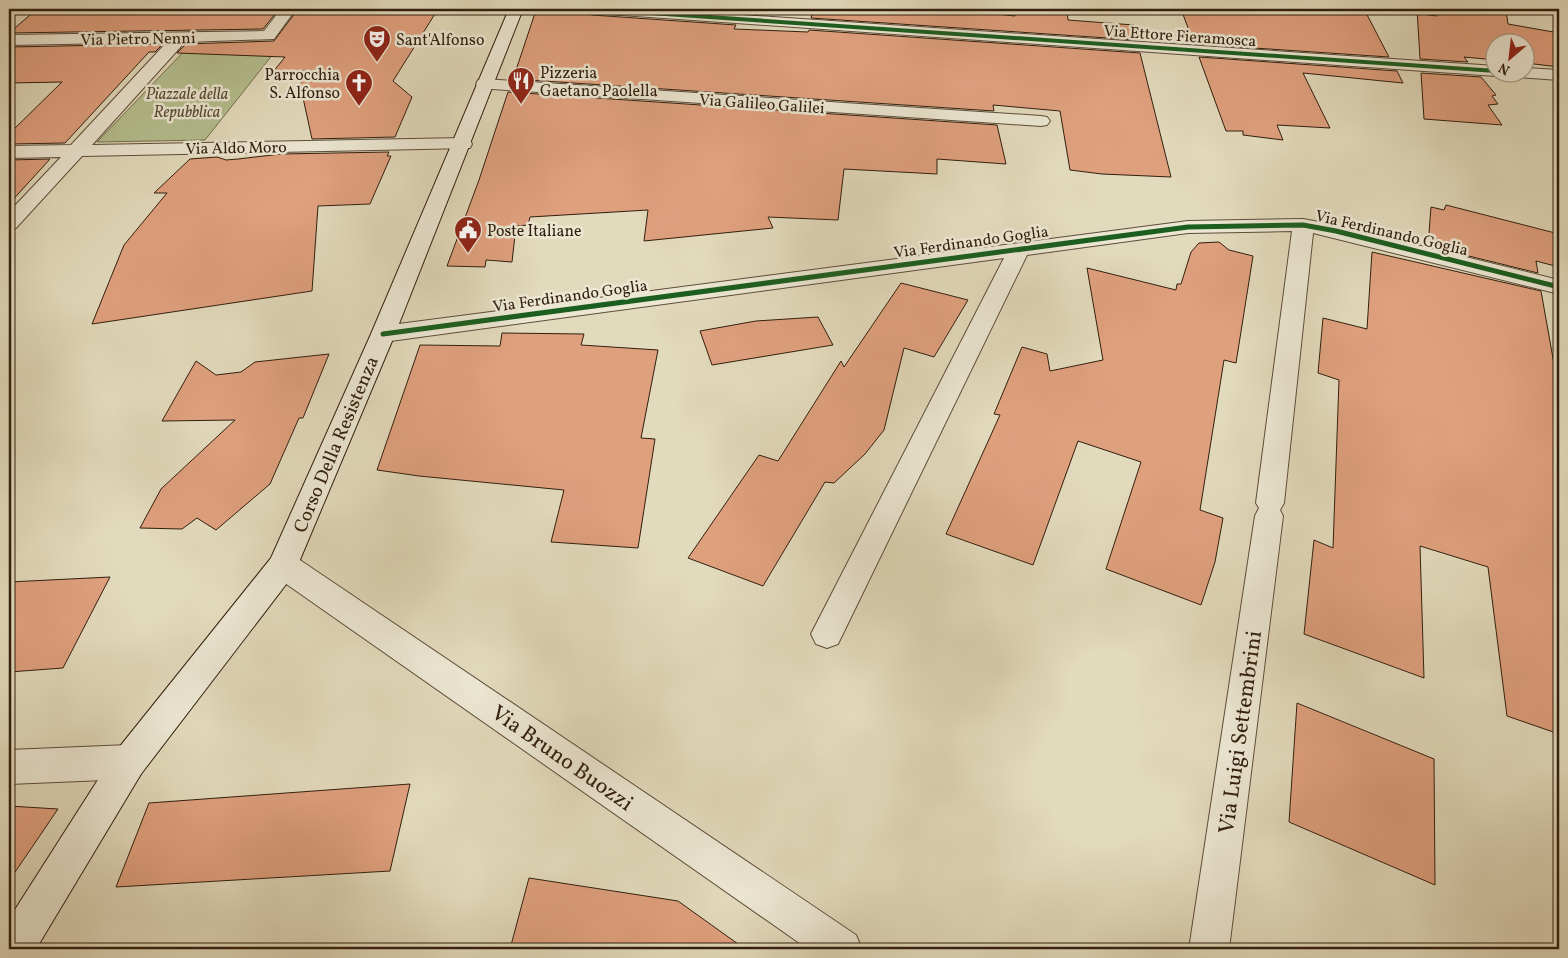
<svg xmlns="http://www.w3.org/2000/svg" width="1568" height="958" font-family="Vollkorn,serif">
	<style>
		.green { fill: #b5bf8f; stroke: #736e4e }
		.building { fill: #dfa07e; stroke: #311e0e }
		.lines { fill: none; stroke-linecap: round; stroke-linejoin: round }
		.minor-casing { stroke: #5d4d3a; stroke-width: 2 }
		.tertiary-casing { stroke: #5d4d3a; stroke-width: 2 }
		.secondary-casing { stroke: #311e0e; stroke-width: 2 }
		.minor { fill: #ece7d3; fill-rule: evenodd }
		.tertiary { fill: #ece7d3; fill-rule: evenodd }
		.secondary { fill: #ece7d3; fill-rule: evenodd }
		.cycleway-far1-casing { stroke: #ece7d3; stroke-width: 5.5 }
		.cycleway-casing { stroke: #ece7d3; stroke-width: 8 }
		.cycleway-far1 { stroke: #1b5e20; stroke-width: 4 }
		.cycleway { stroke: #1b5e20; stroke-width: 5 }
		.labels { text-anchor: middle; stroke-width: 5; stroke-linejoin: round; paint-order: stroke }
		.far-street-label { font-size: 16px; fill: #311e0e; stroke: #ece7d3 }
		.far-poi-label { font-size: 16px; fill: #311e0e; stroke: #ece7d3; text-anchor: start }
		.far-park-label { font-size: 16px; font-style: italic; fill: #594e35; stroke: #ece7d3 }
		.street-label { font-size: 19px; fill: #311e0e; stroke: #ece7d3 }
		.near-street-label { font-size: 22px; fill: #311e0e; stroke: #ece7d3 }
	</style>
	<rect width="100%" height="100%" fill="#e2dabc"/>
	<filter id="stains"><feTurbulence type="fractalNoise" baseFrequency=".004" numOctaves="4"/><feColorMatrix values="0 0 0 0 .2 0 0 0 0 .09 0 0 0 0 .02 0 0 0 .5 -.17"/></filter>
	<radialGradient id="worn" r=".72"><stop offset=".6" stop-color="#630" stop-opacity="0"/><stop offset="1" stop-color="#630" stop-opacity=".3"/></radialGradient>
	<!-- green -->
	<path class="green" d="M281 44 205 140 97 142 190 45Z"/>
	<!-- building -->
	<path class="building" d="M37 9H279L263 29 9 33Z
		M298 9H438L393 81 412 97 395 137 312 139 300 84 309 71 273 72 285 57 177 53 186 44 274 41Z
		M570 9H583L585 13 592 15 736 25 734 29 808 32 809 30 1140 53 1171 177 1102 174 1070 170 1060 111 993 105 994 111 513 79 536 10 570 12Z
		M813 9H897L952 14V9L1015 16V9H1067L1068 20 1134 25 1137 40 811 18Z
		M1181 9H1364L1389 57 1194 44Z
		M1417 9H1423L1428 15 1437 16 1436 9 1506 10 1508 24 1559 33V67L1526 63V42H1496V60L1464 57 1468 62 1420 59Z
		M163 44 155 52H149L65 143 9 144V134L62 82 9 83V47Z
		M1199 57 1397 71 1403 83 1303 73 1330 128 1277 125 1283 140 1243 135V131H1226Z
		M1421 73 1481 77 1496 95 1492 96 1498 104 1488 105 1502 125 1424 119Z
		M508 92 997 125 1006 164 937 159V174L844 169 838 220 768 217 773 228 644 241 648 210 530 217 528 225 516 226 512 262 486 260 485 267 447 266 479 180Z
		M389 152 387 156H391L370 204 318 206 312 291 92 324 124 245 167 193H154L190 159 217 157 226 160 238 159 281 154Z
		M50 159 9 204V160Z
		M1446 205 1559 234V267L1536 261 1538 273 1428 246 1431 207 1444 210Z
		M1219 242 1229 250 1253 256 1236 363 1224 360 1200 510 1223 518 1215 562 1201 605 1106 569 1141 462 1078 441 1033 565 946 534 1000 415 994 414 1022 347 1047 354 1050 371 1103 360 1087 268 1176 290 1177 284H1181L1191 252 1199 243Z
		M1372 252 1541 291 1559 392V734L1507 716 1488 567 1420 546 1424 678 1304 634 1314 540 1333 548 1339 380 1318 373 1323 318 1367 329Z
		M901 283 968 300 934 357 904 348 884 430 865 454 834 483 825 482 763 586 688 558 759 455 778 461 841 361 844 367Z
		M818 317 833 345 712 365 700 331 756 321Z
		M502 333 584 334 581 345 658 350 641 438 655 439 638 548 551 542 564 490 419 476 377 470 420 345 500 346Z
		M329 354 303 418H299L270 484 216 530 197 518 182 529 140 528 161 489 235 420 162 421 196 361 216 375 241 372 255 362Z
		M110 577 63 668 9 672V582Z
		M1297 703 1434 759 1435 885 1289 822Z
		M410 784 390 871 116 887 149 803Z
		M9 806 58 809 9 881Z
		M529 878 678 901 745 949H510Z"/>
	<g class="lines">
		<defs>
			<path id="minor" d="M281 9H296L274 39 185 42 92 145 463 138 470 140 472 144 470 148 82 156 16 228 9 230V212L61 157 9 158V146L71 145 167 42 9 45V35L264 31Z
				M585 9H654L1496 66V72H1503L1496 76 592 13 587 12Z
				M1526 68 1559 70V80L1518 77 1510 72H1526Z
				M484 79 1041 116 1047 117 1050 121 1047 125 1041 126 478 88 476 84 478 80Z
				M1303 219 1336 225 1559 280V294L1313 233 1284 503 1280 510 1283 516 1229 949H1189L1255 516 1259 508 1256 503 1292 231 1188 233 1027 255 838 644 827 648 816 644 811 634 1004 258 383 342 375 339 371 334 375 329 383 326 1188 221Z"/>
			<path id="tertiary" d="M283 553 294 556 856 935 862 949H808L272 574 268 565 272 556Z
				M129 745 141 750 147 762 141 774 129 779 9 784V750Z"/>
			<path id="secondary" d="M509 9H523L395 334 294 574 141 774 36 949H9V919L117 750 271 558 371 334Z"/>
		</defs>
		<!-- minor casing -->
		<use href="#minor" class="minor-casing"/>
		<!-- tertiary casing -->
		<use href="#tertiary" class="tertiary-casing"/>
		<!-- secondary casing -->
		<use href="#secondary" class="secondary-casing"/>
		<!-- minor -->
		<use href="#minor" class="minor"/>
		<!-- tertiary -->
		<use href="#tertiary" class="tertiary"/>
		<!-- secondary -->
		<use href="#secondary" class="secondary"/>
		<defs>
			<path id="cycleway-far1" d="M592 9 1496 71"/>
			<path id="cycleway" d="M383 334 1188 227 1303 225 1336 231 1559 287"/>
		</defs>
		<!-- cycleway-far1 casing -->
		<use href="#cycleway-far1" class="cycleway-far1-casing"/>
		<!-- cycleway casing -->
		<use href="#cycleway" class="cycleway-casing"/>
		<!-- cycleway-far1 -->
		<use href="#cycleway-far1" class="cycleway-far1"/>
		<!-- cycleway -->
		<use href="#cycleway" class="cycleway"/>
	</g>
	<!-- icons -->
	<defs>
		<symbol id="theatre-pin" viewBox="-11 -11 22 30"><path d="M0 17L-7.5 6A9.5 9.5 0 1 1 7.5 6Z" fill="#8f2418" stroke="#ece7d3"/><path d="M-5-5.5Q0-4 5-5.5V0Q5 5 0 6Q-5 5-5 0ZM-3.3-2.5H-1v1.5H-3.3ZM1-2.5H3.3v1.5H1ZM-2.8 1Q0 5.5 2.8 1Z" fill="#fff"/></symbol>
		<symbol id="restaurant-pin" viewBox="-11 -11 22 30"><path d="M0 17L-7.5 6A9.5 9.5 0 1 1 7.5 6Z" fill="#8f2418" stroke="#ece7d3"/><path d="M-5-6h1v4h1v-4h1v4h1v-4h1v5L-1.5 .5V6h-2V.5L-5-1ZM5-6V6H3V1.5H1.5Q1.5-4 5-6Z" fill="#fff"/></symbol>
		<symbol id="church-pin" viewBox="-11 -11 22 30"><path d="M0 17L-7.5 6A9.5 9.5 0 1 1 7.5 6Z" fill="#8f2418" stroke="#ece7d3"/><path d="M-1.2-6h2.4v3.5h3.3v2.4h-3.3V6h-2.4V-.1h-3.3v-2.4h3.3Z" fill="#fff"/></symbol>
		<symbol id="civic-pin" viewBox="-11 -11 22 30"><path d="M0 17L-7.5 6A9.5 9.5 0 1 1 7.5 6Z" fill="#8f2418" stroke="#ece7d3"/><path d="M-.6-6.5H3V-4.5H.6V-3L4-1V1h2V6H-6V1h2V-1L-.6-3ZM-1.2 2.5V6h2.4V2.5Z" fill="#fff"/></symbol>
	</defs>
	<g fill-rule="evenodd">
		<use href="#theatre-pin" x="361" y="23" width="32" height="43"/>
		<use href="#restaurant-pin" x="505" y="65" width="32" height="43"/>
		<use href="#church-pin" x="343" y="67" width="32" height="43"/>
		<use href="#civic-pin" x="452" y="214" width="32" height="43"/>
	</g>
	<g class="labels">
		<!-- far-street labels -->
		<g class="far-street-label">
			<text transform="translate(1180 35) rotate(4)" y="6">Via Ettore Fieramosca</text>
			<text transform="translate(138 38) rotate(-1)" y="6">Via Pietro Nenni</text>
			<text transform="translate(762 103) rotate(4)" y="6">Via Galileo Galilei</text>
			<text transform="translate(236 147) rotate(-1)" y="6">Via Aldo Moro</text>
			<text transform="translate(1392 232) rotate(13)" y="6">Via Ferdinando Goglia</text>
			<text transform="translate(971 241) rotate(-8)" y="6">Via Ferdinando Goglia</text>
			<text transform="translate(570 295) rotate(-8)" y="6">Via Ferdinando Goglia</text>
		</g>
		<!-- far-poi labels -->
		<g class="far-poi-label">
			<text x="396" y="45">Sant'Alfonso</text>
			<text x="540" y="78">Pizzeria<tspan x="540" dy="18">Gaetano Paolella</tspan></text>
			<text x="340" y="80" text-anchor="end">Parrocchia<tspan x="340" dy="18">S. Alfonso</tspan></text>
			<text x="487" y="236">Poste Italiane</text>
		</g>
		<!-- far-park labels -->
		<g class="far-park-label">
			<text x="187" y="99">Piazzale della<tspan x="187" dy="18">Repubblica</tspan></text>
		</g>
		<!-- street labels -->
		<g class="street-label">
			<text transform="translate(335 444) rotate(-67)" y="7">Corso Della Resistenza</text>
		</g>
		<!-- near-street labels -->
		<g class="near-street-label">
			<text transform="translate(1239 732) rotate(-82)" y="8">Via Luigi Settembrini</text>
			<text transform="translate(563 757) rotate(35)" y="8">Via Bruno Buozzi</text>
		</g>
	</g>
	<!-- margin -->
	<rect width="1568" height="958" fill="none" stroke="#e2dabc" stroke-width="30"/>
	<rect x="10" y="10" width="1548" height="938" fill="none" stroke="#311e0e" stroke-width="2.5"/>
	<rect x="15" y="15" width="1538" height="928" fill="none" stroke="#311e0e"/>
	<!-- north arrow -->
	<g transform="translate(1510 58) rotate(208)"><circle r="24" fill="#ece7d3" stroke="#a19784"/>
	<path d="M0-4L9 19L0 12L-9 19Z" fill="#8f2418"/>
	<text y="-8" font-size="14" font-weight="bold" text-anchor="middle" fill="#311e0e">N</text>
	</g>
	<rect width="100%" height="100%" filter="url(#stains)"/>
	<rect width="100%" height="100%" fill="url(#worn)"/>
</svg>
